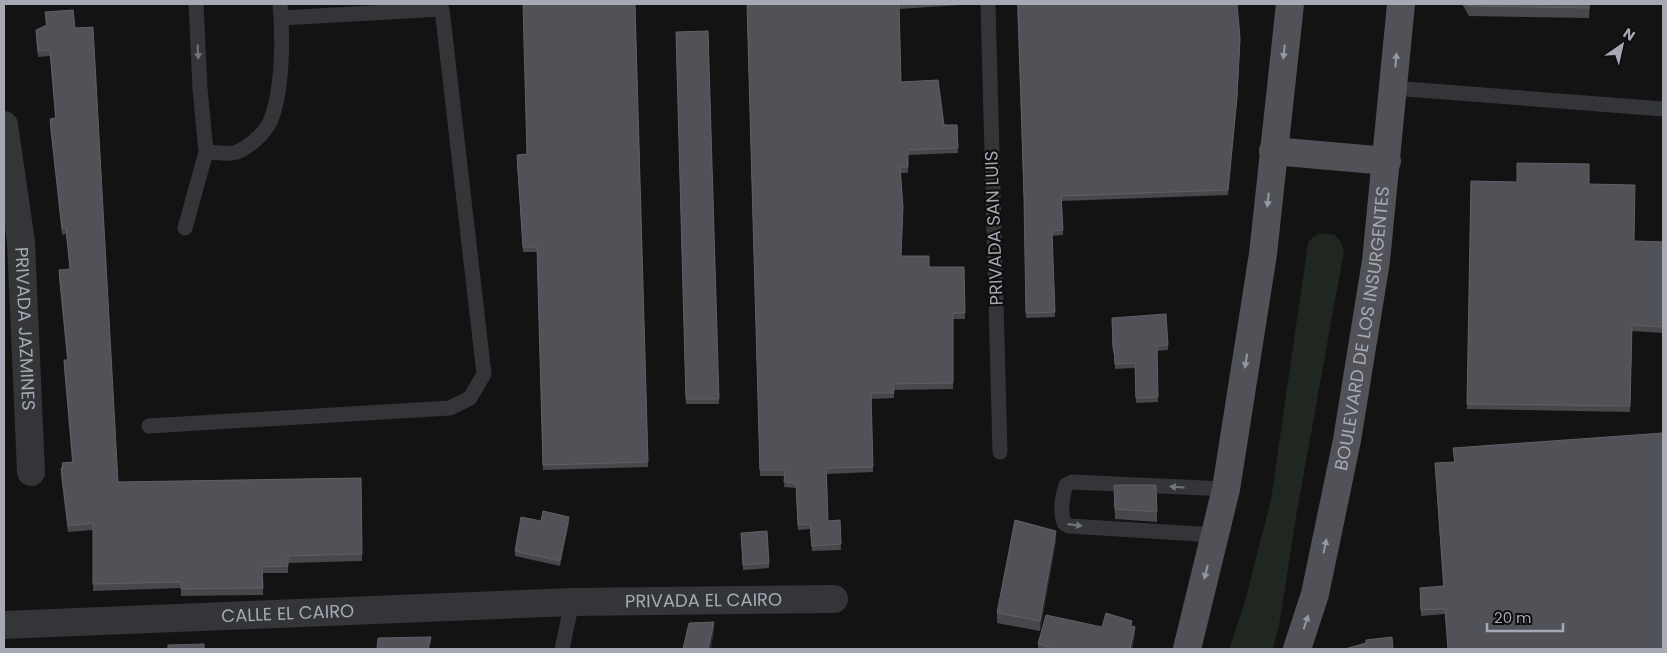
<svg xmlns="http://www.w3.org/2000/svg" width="1667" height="653" font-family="Poppins,sans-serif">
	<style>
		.green { fill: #202721 }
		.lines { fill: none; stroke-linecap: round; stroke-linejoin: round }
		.service { stroke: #343539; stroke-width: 15 }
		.minor { stroke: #343539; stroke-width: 28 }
		.primary { stroke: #515258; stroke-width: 28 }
		.wall { fill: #47474c }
		.shaded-wall { fill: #2e2e31 }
		.building { fill: #515257; stroke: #5f6066 }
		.oneway { fill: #73757d }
		.oneway2 { fill: #9598a2 }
		.labels { text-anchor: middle; stroke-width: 4.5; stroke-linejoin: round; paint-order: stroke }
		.street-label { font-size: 18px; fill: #a6a9b4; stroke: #0e0e0f }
	</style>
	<rect width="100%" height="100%" fill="#131314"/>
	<!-- green -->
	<path class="green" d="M1320 233 1335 235 1341 242 1344 251 1297 511 1280 620 1273 649H1229L1244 605 1271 500 1308 243 1313 237Z"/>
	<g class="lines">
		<!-- service -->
		<path class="service" d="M988 4 1000 452
			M1393 88 1663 109
			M206 152C215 152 228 155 237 152 249 147 264 134 270 122 283 92 283 36 280 4
			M185 228 206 152 200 88 196 4
			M149 426 450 408 470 398 484 374 442 9 281 18
			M1215 535 1069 526 1064 523C1060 512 1062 496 1066 485L1072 482 1226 489
			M562 649 572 602"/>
		<!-- minor -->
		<g class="minor">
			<path id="s1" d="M4 125 21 242 31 472"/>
			<path id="s2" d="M4 625 572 602 834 599"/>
		</g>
		<!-- primary -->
		<g class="primary">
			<path d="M1273 151 1387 161"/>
			<path d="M1187 649 1226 489 1263 254 1290 4"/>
			<path id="s3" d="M1297 649 1315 594 1347 440 1376 261 1401 4"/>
		</g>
	</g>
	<!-- wall -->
	<path class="wall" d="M635 4 648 467 543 470 537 252H523L517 160 527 154Z
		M747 4H960V5L899 9 901 82 944 125H957L958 153 908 155V173H901V256L929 267H964L965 319H953V389L894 390V398L871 399 873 472 827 474 828 521 840 520 841 550 812 551 810 529 798 530 796 488 784 487 785 476H760Z
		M1017 4H1246V5H1237L1240 44 1237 101 1228 195 1062 201 1063 235 1052 236 1055 317 1026 318 1024 202Z
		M1462 4H1590L1589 18 1469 16Z
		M45 12 118 482 361 478 362 561 288 563V573H263V595L181 596V588L93 591V530L68 532 61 475 62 463 72 462 64 367V360H67L59 277V270L70 269 66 234 62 235 50 126V119L55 118 50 56 38 57 36 37V30L46 26Z
		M708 31 719 404H686L676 32Z
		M1471 181 1634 241 1663 242V333L1632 331 1630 412 1467 409Z
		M1112 318 1168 345V350L1157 351 1158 402 1136 403 1135 368 1115 369 1114 353H1113Z
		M1453 448 1663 649H1448L1445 614 1421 616 1420 593 1443 586 1435 463 1454 462Z
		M1114 495 1157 512V522L1115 519Z
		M541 521 569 522 560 566 515 556V551Z
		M741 533 769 563V568L743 570Z
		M1056 541 1040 631 997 623V613Z
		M1102 627H1132L1135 633 1132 649H1038V644Z"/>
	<!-- shaded-wall -->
	<path class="shaded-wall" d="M1240 38 1237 101 1228 195V190Z
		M569 517V522L560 566V561Z
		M1056 531V541L1040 631V621Z
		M714 622V632L711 649H708Z
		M1135 627V633L1132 649H1130Z
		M431 637V642L429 649H428Z"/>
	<!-- building -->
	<path class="building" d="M523 4H635L648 462 543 465 537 247H523L517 155 527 154Z
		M747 4H902H899L901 82 938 80 944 125H957L958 148 908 150V167H900L903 207 901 256H929V267H964L965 313H953V383L893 384 894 393H871L873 467 826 468 828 521 840 520 841 544 812 546 810 524 798 525 796 483 784 482 785 470H760Z
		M1018 4H1237L1240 38 1237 96 1228 190 1061 196 1063 230 1052 231 1055 312 1026 313 1024 197Z
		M1468 4H1589V8L1469 6Z
		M73 10 75 28 93 27 118 482 361 478 362 554 288 556V566L262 567 263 588 181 589V582L93 584V523L68 526 61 468H63L62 463 73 462 64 360H68L59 270 70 269 66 228H62L50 119 56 118 50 50 38 51 36 30 47 25 45 12Z
		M708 31 719 399H686L676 32Z
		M1517 163 1589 164V184L1635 185 1634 241 1663 242V327L1632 325 1630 406 1467 404 1471 181 1517 182Z
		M1166 314 1168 345 1157 346 1158 397 1136 398 1135 363 1115 364 1114 348H1113L1112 318Z
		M1663 433V649H1448L1445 609 1421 610 1420 588 1444 586 1435 463 1455 462 1453 448Z
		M1114 485H1156L1157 512 1115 509Z
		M543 511 569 517 560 561 515 551 521 517 541 521Z
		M1015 520 1056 531 1040 621 997 613Z
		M767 531 769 563 743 565 741 533Z
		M1106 613 1132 621 1131 626 1135 627 1130 649H1048L1049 647 1038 644 1046 615 1102 627Z
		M714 622 708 649H683L689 623Z
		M431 637 428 649H377L378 638Z
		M1392 637 1393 649H1345L1366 643V640Z
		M204 644V649H168V645Z"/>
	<!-- one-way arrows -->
	<defs><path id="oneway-solid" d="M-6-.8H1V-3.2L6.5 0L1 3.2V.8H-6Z" transform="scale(1.25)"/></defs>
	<g class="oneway">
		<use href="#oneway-solid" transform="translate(198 52) rotate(87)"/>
		<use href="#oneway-solid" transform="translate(1177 487) rotate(-177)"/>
		<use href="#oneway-solid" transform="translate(1075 525) rotate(7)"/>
	</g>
	<g class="oneway2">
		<use href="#oneway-solid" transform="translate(1284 52) rotate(96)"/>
		<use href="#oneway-solid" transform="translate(1396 60) rotate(-85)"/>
		<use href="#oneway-solid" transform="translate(1268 200) rotate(96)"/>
		<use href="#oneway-solid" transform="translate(1246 361) rotate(99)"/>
		<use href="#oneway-solid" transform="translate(1325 546) rotate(-78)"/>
		<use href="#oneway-solid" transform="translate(1206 572) rotate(104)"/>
		<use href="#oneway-solid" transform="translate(1306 622) rotate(-72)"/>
	</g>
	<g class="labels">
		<!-- street labels -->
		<g class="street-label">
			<text transform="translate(994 228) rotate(-92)" y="6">PRIVADA SAN LUIS</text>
			<text dy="6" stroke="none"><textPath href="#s1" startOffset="205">PRIVADA JAZMINES</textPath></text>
			<text dy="6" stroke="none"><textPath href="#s3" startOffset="328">BOULEVARD DE LOS INSURGENTES</textPath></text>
			<text dy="6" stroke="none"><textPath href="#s2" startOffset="700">PRIVADA EL CAIRO</textPath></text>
			<text dy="6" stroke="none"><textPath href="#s2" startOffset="284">CALLE EL CAIRO</textPath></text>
		</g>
	</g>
	<!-- border -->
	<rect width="1667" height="653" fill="none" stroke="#a6a9b4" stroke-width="10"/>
	<!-- north arrow -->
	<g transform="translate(1622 45) rotate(34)" stroke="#0e0e0f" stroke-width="4" paint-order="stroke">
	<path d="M0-4L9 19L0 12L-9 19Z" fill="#a6a9b4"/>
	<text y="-8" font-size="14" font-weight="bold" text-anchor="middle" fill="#a6a9b4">N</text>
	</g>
	<!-- scale -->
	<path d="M1487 623v8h76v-8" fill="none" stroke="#a6a9b4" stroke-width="2.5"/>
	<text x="1494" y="623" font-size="15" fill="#a6a9b4" stroke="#0e0e0f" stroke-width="4" paint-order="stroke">20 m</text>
</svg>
